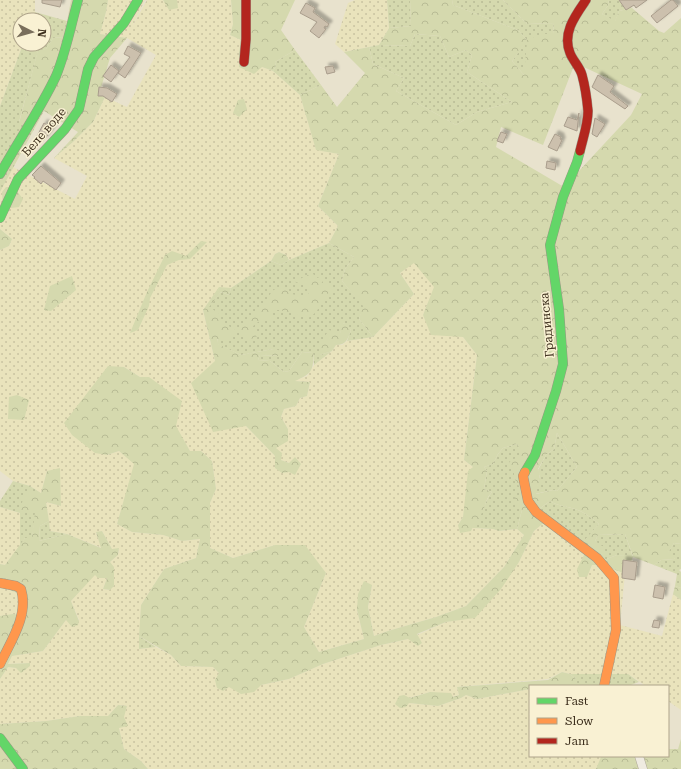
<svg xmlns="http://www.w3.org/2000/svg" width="681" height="769" font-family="'Roboto Serif',serif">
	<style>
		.farmland { fill: url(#farmland-dots) }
		.grass { fill: url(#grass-dots) }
		.forest { fill: url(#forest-crowns); fill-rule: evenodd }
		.building { fill: #ccc0ad; stroke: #a99d8c; filter: url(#shadow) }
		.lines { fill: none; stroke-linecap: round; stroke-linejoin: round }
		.street-casing { stroke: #ada696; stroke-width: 9 }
		.fast-casing { stroke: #9d9686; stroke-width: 10 }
		.slow-casing { stroke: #9d9686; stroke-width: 10 }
		.jam-casing { stroke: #9d9686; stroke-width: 10 }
		.street { stroke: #efebe0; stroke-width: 8 }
		.fast { stroke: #63d668; stroke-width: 9 }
		.slow { stroke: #ff974d; stroke-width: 9 }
		.jam { stroke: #b3261e; stroke-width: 9 }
		.labels { text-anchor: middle; stroke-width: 3; stroke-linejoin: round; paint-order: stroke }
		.street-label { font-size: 12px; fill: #3d2f1d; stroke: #f9f1d3 }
	</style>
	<defs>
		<pattern id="farmland-dots" width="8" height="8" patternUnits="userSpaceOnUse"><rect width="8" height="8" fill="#e9e3bc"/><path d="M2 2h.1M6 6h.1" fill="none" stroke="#c9c3a1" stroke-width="1.8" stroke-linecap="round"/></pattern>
		<pattern id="grass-dots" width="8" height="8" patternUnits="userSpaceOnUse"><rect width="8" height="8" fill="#d5d9ae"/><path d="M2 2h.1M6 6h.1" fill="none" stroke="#b8bb95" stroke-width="1.8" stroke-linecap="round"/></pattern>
		<pattern id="forest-crowns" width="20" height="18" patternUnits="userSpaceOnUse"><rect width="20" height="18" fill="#d5d9ae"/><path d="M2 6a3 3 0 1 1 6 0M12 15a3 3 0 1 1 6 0" fill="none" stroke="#b8bb95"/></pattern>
		<filter id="shadow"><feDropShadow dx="3.5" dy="-3.5" stdDeviation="1" flood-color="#0004"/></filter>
	</defs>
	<rect width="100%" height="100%" fill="#e8e2cd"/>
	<!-- farmland -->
	<path class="farmland" d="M0 0H35V12L32 20H20V44H23L0 106Z
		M108 0H145L132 27 147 0H163V1L177 8V0H231L233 24 230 35 241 40 262 67 273 71 300 95 316 149 339 154 318 206 338 226 329 243 289 260 286 255 279 252 275 254 271 261 231 288H219L203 310 215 361 246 426 275 456V468L289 463 281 460 276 448 288 429 281 417 284 409 296 406 300 398 307 396 310 382 294 381 307 376 314 365 332 351 336 345H342L347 341 373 337 414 294 400 273 414 262 435 287 423 315 463 337 477 355 464 460 473 467 463 517 458 525 471 531 472 528 493 529 500 531 517 529 524 535 504 567 466 606 436 617 388 631 374 636 368 607 372 585 357 610 364 639 319 652 304 627 326 573 275 545 233 558 210 548V503L216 489 212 461 201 451H190L175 426 149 377H140L124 367 107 455 119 451 135 464 117 524 132 532 163 535 182 541 200 539 196 558 164 569 141 605 139 649 156 647 171 655 181 666 213 667 219 673 229 687 261 685 289 679 323 664 381 645 408 639 446 622 475 617 519 562 534 531 544 522 586 551 590 571 592 565H604L625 574 620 625 662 636 673 594 681 600V710L668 701V686H646L628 674H570L562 672 548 679 457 687 459 695 452 697 430 692 409 698V703L438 706 461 698 466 695 477 699 530 689V756L602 757 596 769H148L141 761 124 749 119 728 127 706 118 705 108 716H80L46 721 0 724V679L8 667 16 668 30 663 8 664 12 656 43 651 66 620H79L71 601 95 574 107 578 103 589 110 590V562L118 555 119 549H112L102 531 96 533 102 548 67 534 50 531 46 502 61 506 47 471 41 493 30 486 13 481 0 471V250L9 246 12 239 0 229V192L13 167 75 199 87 176 54 158 73 142 93 122 105 97 127 107 156 55 127 38 100 34 106 12Z
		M355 0H387L389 28 379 45 344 52 335 44 348 3Z
		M0 507 20 513V546L5 565 0 564Z
		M0 586 19 594 18 615 0 616Z"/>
	<!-- grass -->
	<path class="grass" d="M387 0H410L411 26 389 28Z
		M452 0H503L527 24 554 23 553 35 541 34 524 75 512 61 527 40 518 30 453 5Z
		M608 0H623L632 8 619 11 615 22 602 14 609 4Z
		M35 12 67 21 64 37 53 38 46 49 38 51 19 122 37 104 44 111 0 192V106L23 44H44V20H32Z
		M415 34 440 36 449 57 466 50 472 55 467 72 512 102 477 112 456 125 396 91 404 78 373 64 369 47 379 45 410 46Z
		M295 50 321 85 300 95 273 71 276 66 275 62Z
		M329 243 354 257 345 269 342 281 364 306 359 319 373 337 347 341 351 330 344 323 340 333 320 355 332 351 314 365 313 353 302 352 289 371 284 372 270 361 258 360 260 355 279 356 273 349 241 355 217 344 219 321 208 307 221 292 229 295 231 288 271 261 281 265 289 260Z
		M557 433 577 467 557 491 553 490 535 494 540 475 538 470 546 455 554 449Z
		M517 444 522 455 514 470 523 485 522 510 517 529 499 531 493 529 472 528C475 521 480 516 483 510 486 503 487 498 492 492L484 489 487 471 484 467 493 464 498 454 503 448Z
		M13 481 30 486 41 493 36 511 32 538H25L20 546V513L0 507V501Z
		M550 501C558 506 566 506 575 509 584 512 592 518 599 524L582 544 539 509Z
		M49 521 50 531 67 534 39 541 40 526Z
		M625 534 633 557 617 555 604 560 595 541 598 535Z
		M674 543 681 544V569L679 570 681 572V588L675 586 677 574 654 565 661 560 675 559 667 554Z
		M139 636 156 647 139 649Z
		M570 674H628L639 682 628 686H576V679Z"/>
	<!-- forest -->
	<path class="forest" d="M71 0H108L106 12 100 34 127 38 110 58 99 94 105 97 93 122 73 142 54 158 78 132 44 111 37 104 19 123 38 50 46 49 53 38 64 37Z
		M163 0H177L178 8 169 10Z
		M231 0H295L281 30 295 50 275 62 276 66 273 71 262 67 254 74 239 67V53L241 40 230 35 233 24Z
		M410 0H452L453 5 518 30 527 40 541 34H553L554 23 527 24 503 0H608L609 4 602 14 615 21 619 11 632 8 659 31 664 33 681 18V544L674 543 668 553 675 559 661 560 654 565 633 557 625 574 604 565H592L587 577H579L577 569 586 551 581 544 599 524C592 518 584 512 575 509 566 506 558 506 550 501L539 509 547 520 534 531 519 562 501 589 475 618 446 622 417 634 422 643 418 646 408 639 381 645 323 664 289 679 261 685 254 692 241 694 229 687 223 691 217 688 215 680 219 673 213 667 181 666 171 655 139 636 141 605 164 569 196 558 200 539 182 541 163 535 132 532 117 524 134 464 119 451 107 455 95 453 72 435 64 423 108 366 124 367 140 377H149L182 401 176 426 190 451H201L212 461 216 489 210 503V548L233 558 275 545H305L326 573 304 627 319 652 364 639 357 610 358 594 364 581 372 585 368 607 374 636 388 631 436 617 466 606 504 567 524 535 517 529 522 510 514 504 515 497 525 494 523 485 519 486 514 478V470L509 462 521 455 517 444 503 448 498 454 493 464 484 467 487 471 484 489 492 492C486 498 486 504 483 511 479 518 474 524 471 531L460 533 458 525 463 517 468 471 473 467 464 460 477 355 463 337 431 335 423 315 434 287 414 263 400 273 414 294 373 337 359 319 363 306 342 281 345 269 354 257 329 243 338 226 318 206 339 154 316 150 300 95 321 85 337 107 365 73 344 52 369 47 373 64 404 78 396 91 456 125 477 112 512 102 467 72 472 55 466 50 449 57 440 36 415 34 410 46 379 45 389 28 411 26ZM527 41 524 75 512 61ZM575 63 642 94 631 115 564 187 496 147 501 127 543 145ZM557 433 577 467 557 491 553 490 536 494 540 474 538 469 546 455 554 449ZM625 534 633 556 617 555 604 560V547L595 541 598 535Z
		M244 99 247 109 239 117 233 113 238 100Z
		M6 187H14L23 199 19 207 3 209 2 192Z
		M0 229 12 239 9 246 0 250Z
		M201 241 207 242 190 259 179 260 167 265 150 298 149 306 138 330 130 333 147 292 165 255 172 251 186 256Z
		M279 252 286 255 289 260 281 265 271 261 275 254Z
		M313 274 317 278 322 276 323 281 320 285H323L325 282 332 290C321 298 321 312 308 318L280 310H271V319L258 322 252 327 259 335 248 341 238 331 227 339H217L218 344 241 355 273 349 282 351 279 356 260 355 258 360 270 361 284 372 289 371 302 352 313 353C314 371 311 374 295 381L310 382 307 396 300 398 296 406 284 409 281 417 288 429V441L276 448 282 453 281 460 289 463 295 457 301 464 295 475 289 472 282 473 275 468V456L246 426 213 432 191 383 215 361 203 310 219 287 231 288 229 295 221 292 209 307 220 314 219 321 238 331 265 303 272 291 279 287H289V294L307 296 311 288 295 282 307 275Z
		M72 276 76 290 51 311 44 310 50 286Z
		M345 323 351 330C348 339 346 345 336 345L332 351 320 355 319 345 329 330 340 333 341 329 339 326Z
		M17 395 29 400 24 420 8 419 9 397Z
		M60 468 61 506 46 502 49 521 40 526 39 541 67 534 101 548 96 532 102 531 112 549 119 548 118 555 110 562 114 567V586L110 590 103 589 107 578H98L95 575 71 601 79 621 78 625 72 627 66 620 43 651 12 656 8 664 30 663V666L21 673 16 668 8 667 0 679V616L13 614 18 615 19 594 0 586V564L5 565 25 538 32 537 35 512 20 513 24 493H41L47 471Z
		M675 586 681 588V600L673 594Z
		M562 672 570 674 576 679V686H530V689L477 699 466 695 461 698 438 706 409 703 406 707 400 708 395 704 399 696 404 695 410 698 430 692 451 693 453 697 459 695 457 687 548 680Z
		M118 705 127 706 124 717 128 726 119 728 124 749 141 761 148 769H0V724L46 721 80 716H108Z
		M681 739V769H596L601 757H580L668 756V749H678Z"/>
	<!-- building -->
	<path class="building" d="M42 0H62L60 7 42 3Z
		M619 0H647L636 8 634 5 626 10Z
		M671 0H673L678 6 657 23 651 16Z
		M306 3 315 8 313 12 329 24 327 27 325 26 324 28 326 29 319 38 310 31 317 22 300 13Z
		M128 46 141 53 125 78 118 73 130 57 124 54Z
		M111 65 119 71 111 82 103 76Z
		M333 66 335 72 327 74 325 67Z
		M598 75 614 86 610 92 628 106 625 109 592 87Z
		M99 87 107 88 117 94 112 102 103 96H98Z
		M579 113 577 131 564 126 568 117 577 120Z
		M595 118 605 124 597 137 592 134Z
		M44 123 53 128 44 140 37 136Z
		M501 132 507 134 503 143 497 141Z
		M555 134 561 137 560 139 562 140 557 151 548 147Z
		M547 161 556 163 555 170 546 168Z
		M41 166 61 183 56 190 43 181 41 184 34 178 35 177 32 175Z
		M623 560 637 562 635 580 622 578Z
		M655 585 665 587 663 599 653 597Z
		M654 620 660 621 659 628 652 627Z"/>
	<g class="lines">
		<defs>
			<path id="street" d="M639 756 643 769"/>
			<path id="fast" d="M0 174C18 141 40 110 56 76 66 52 71 25 78 0
				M0 218 18 179 65 129 79 109 88 69 94 57 124 23 138 0
				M525 472 535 455 556 391 563 364 559 309 550 245 563 197 577 162 580 151
				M0 738 23 769"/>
			<path id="slow" d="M525 472 523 476 528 501 536 512 597 558 614 578 616 630 604 686
				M0 583 16 586 21 589C29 615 11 641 0 664"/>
			<path id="jam" d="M244 62 246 39V0
				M580 151C583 138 588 124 588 111 587 100 585 86 582 75 580 67 573 61 570 53 562 33 575 16 586 0"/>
		</defs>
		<!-- street casing -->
		<use href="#street" class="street-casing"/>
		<!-- fast casing -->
		<use href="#fast" class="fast-casing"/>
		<!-- slow casing -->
		<use href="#slow" class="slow-casing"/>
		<!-- jam casing -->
		<use href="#jam" class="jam-casing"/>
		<!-- street -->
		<use href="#street" class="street"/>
		<!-- fast -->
		<use href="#fast" class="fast"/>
		<!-- slow -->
		<use href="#slow" class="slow"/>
		<!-- jam -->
		<use href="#jam" class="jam"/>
	</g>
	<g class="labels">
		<!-- street labels -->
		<g class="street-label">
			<text transform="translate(44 132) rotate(-49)" y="4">Беле воде</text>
			<text transform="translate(547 325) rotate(-95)" y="4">Градинска</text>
		</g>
	</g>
	<!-- legend -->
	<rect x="529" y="685" width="140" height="72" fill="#f9f1d3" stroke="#aea38a"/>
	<rect x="537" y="698" width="20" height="6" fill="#63d668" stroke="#aea38a"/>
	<text x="565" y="705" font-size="12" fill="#3d2f1d">Fast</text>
	<rect x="537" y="718" width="20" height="6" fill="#ff974d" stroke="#aea38a"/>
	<text x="565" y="725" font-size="12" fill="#3d2f1d">Slow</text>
	<rect x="537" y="738" width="20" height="6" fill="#b3261e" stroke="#aea38a"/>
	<text x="565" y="745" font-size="12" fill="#3d2f1d">Jam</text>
	<!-- north arrow -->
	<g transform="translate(32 32) rotate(96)"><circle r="19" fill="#f9f1d3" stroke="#aea38a"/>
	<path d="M0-3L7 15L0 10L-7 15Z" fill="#796e5b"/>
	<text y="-6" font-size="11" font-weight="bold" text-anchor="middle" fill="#3d2f1d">N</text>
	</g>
</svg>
